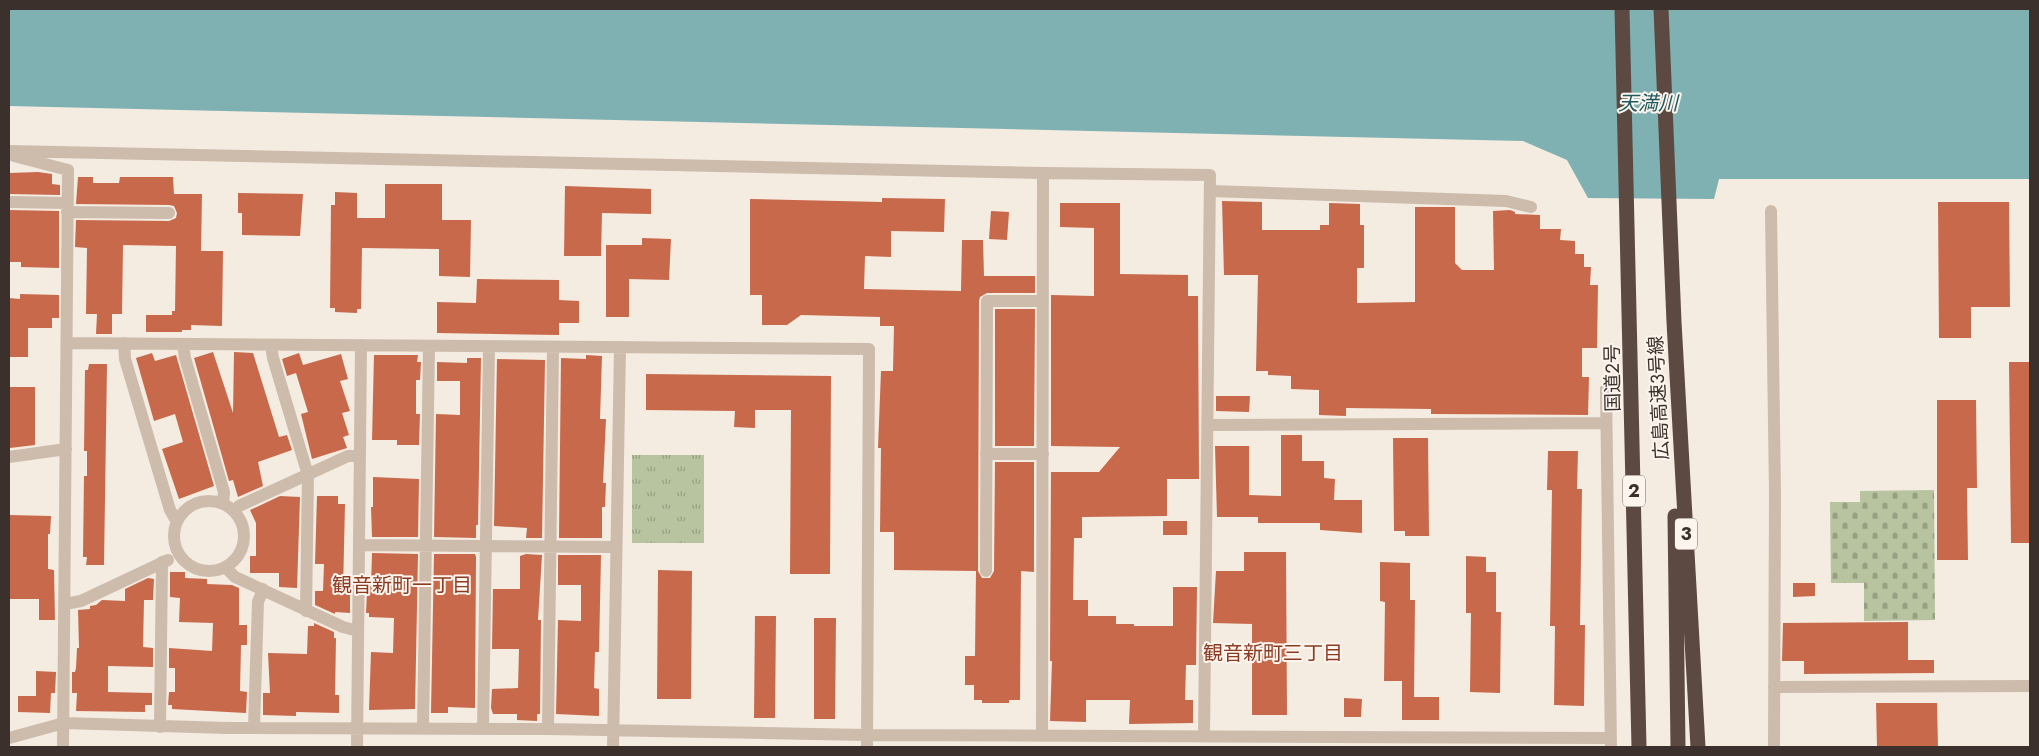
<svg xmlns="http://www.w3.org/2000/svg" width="2039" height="756" font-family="Jost,'Noto Sans JP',sans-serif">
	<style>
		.grass { fill: url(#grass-tufts) }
		.cemetery { fill: url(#cemetery-stones) }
		.water { fill: #7fb0b2 }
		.building { fill: #c8694b }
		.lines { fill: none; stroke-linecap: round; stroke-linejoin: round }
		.minor { stroke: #cdbbac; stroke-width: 12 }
		.highway { stroke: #5c4a42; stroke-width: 15 }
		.labels { text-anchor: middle; stroke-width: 4; stroke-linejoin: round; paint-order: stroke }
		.shield { fill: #fbf5ee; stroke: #756b66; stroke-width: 1 }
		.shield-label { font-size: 18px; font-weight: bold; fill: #3b302b }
		.street-label { font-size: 19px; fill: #3b302b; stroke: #fbf5ee }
		.water-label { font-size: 20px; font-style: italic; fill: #1f5a5e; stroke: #fbf5ee }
		.neighbourhood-label { font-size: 20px; fill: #8c3b22; stroke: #fbf5ee }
	</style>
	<defs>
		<pattern id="grass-tufts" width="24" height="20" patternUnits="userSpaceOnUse" patternTransform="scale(1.25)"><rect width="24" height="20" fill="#b8c4a0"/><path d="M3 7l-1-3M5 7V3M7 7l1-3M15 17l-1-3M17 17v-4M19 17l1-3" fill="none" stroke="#97a083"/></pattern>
		<pattern id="cemetery-stones" width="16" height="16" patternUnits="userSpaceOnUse" patternTransform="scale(1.25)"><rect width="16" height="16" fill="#b8c4a0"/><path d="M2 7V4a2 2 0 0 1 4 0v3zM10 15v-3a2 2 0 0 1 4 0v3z" fill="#97a083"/></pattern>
	</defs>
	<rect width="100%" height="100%" fill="#f4ebe1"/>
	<!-- grass -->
	<path class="grass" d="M632 455H704V543H632Z"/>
	<!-- cemetery -->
	<path class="cemetery" d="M1934 490 1935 620 1864 621V583H1831L1830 502H1860V491Z"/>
	<!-- water -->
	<path class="water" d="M9 9H2030V179H1719L1714 199 1588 198 1567 160 1523 141 9 106Z"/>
	<!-- building -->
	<path class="building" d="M38 172 52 174V184L60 185V195L9 194V173Z
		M78 177H93V183H119L120 177H173L174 194H202L201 251H223L222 326 191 325V330H182V332H146V315H172V311H175L176 246 123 245 122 314H112V334H96L97 314H86L87 248 75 247 76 220 169 221 176 218 177 213 174 206 169 205 76 204Z
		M385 184H442V220H471L470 277 439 276V249L362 248 361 309H357V313L335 312V308H330L331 205H335V192L357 193V218H385Z
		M565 186 651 189V214L602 213 601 256H564Z
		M238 193 303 194 300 236 242 235V213H238Z
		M882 198 945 199 944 232 891 231V257L865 256 864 289 961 291 962 240H983L984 276H1035V293H987L980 297 979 301 978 571 982 578H990L994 571 995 462H1034V572L1021 571 1020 700H1009V703H982V700H974V685H965V656H975L976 571 894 570V532H880L881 448H878L881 371H893L894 326H880V317L801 315 787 325H762V295H750V199L882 202Z
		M1222 201 1262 202V230H1320V225H1329V203L1360 204V225H1364V268H1357V303L1415 302V207H1455V263L1462 270H1494L1493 211 1510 210 1515 212V214L1540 215V229H1561L1560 240 1575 241V254H1584V267H1591L1590 285H1598L1597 348H1582V377H1589L1588 415 1431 414V409L1346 408V416L1319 415V390L1291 389V376L1268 375V371H1256L1258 275H1224Z
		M1938 202H2009L2010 307H1971V338H1939Z
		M1060 203H1120V274L1188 275V296H1198L1199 479H1167V516L1082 517V538H1074L1073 600H1088V616H1116V624H1134V626H1173V587H1197L1196 665H1186L1185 700H1193V723L1129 724 1130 700H1086V722L1050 721 1052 661H1050L1051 472H1099L1120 447 1051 446V295L1094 296V228L1060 227Z
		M9 210 59 211V268L21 267V262H9Z
		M991 211 1009 212 1007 240 989 239Z
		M642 238 671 239 669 280 629 279V317H606V245H642Z
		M477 279 559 280V300L579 301V323H559V335L437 333V302L476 303Z
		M20 294 59 295V318H52V328H28V357H9V298L20 299Z
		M995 309H1035L1034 446H995Z
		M213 352 233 413 234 352 253 353 279 437 287 435 292 450 258 462 263 486 238 497 233 480 229 481 194 358Z
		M152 353 155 361 176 355 214 486 179 499 162 449 183 442 175 414 154 421 136 358Z
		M299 353 303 365 341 354 348 379 340 381 350 411 342 413 349 435 343 437 347 448 312 459 301 414 308 412 296 373 287 376 282 359Z
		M374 355H418L417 362H421L420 380H416V414H420L419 445H397V440H372Z
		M586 355 602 356 600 419H606L603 483H606L605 507H602V538H559L561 358 586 359Z
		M467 358H481L478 525H476V538L434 537 436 414 460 415V381H437V362L467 363Z
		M497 359 545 360 542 538H526L527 528 494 526Z
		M2009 362H2030V543H2011Z
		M89 364H107L104 565H86L87 557H83L84 476H87V451H84L85 370H88Z
		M646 374 831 376 830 574H790L791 410H755V428L734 427 735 411 646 410Z
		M9 387H35V445L10 448Z
		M1216 396H1250L1249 412 1216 411Z
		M1937 400H1976L1977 488H1967L1968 560H1937Z
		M1281 435H1302V461H1324V478L1335 479 1334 500H1362V533L1320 530V523H1258V517H1217L1215 446H1249V495L1281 496Z
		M1393 438H1428L1429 536H1405V531H1394Z
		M1548 451H1578L1577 489H1582L1580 625H1585L1584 706 1554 705 1555 626H1550L1552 490H1547Z
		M373 477 419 479 418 537H372L371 507H373Z
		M280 496 300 497 297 588 279 587V573H250V556H256V523L250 510Z
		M317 496H338V504H345L343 591H350V613L335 612V614L315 605V591H323L324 564H315Z
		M9 515 51 516 50 534H48V569L54 570 55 620H39V599H9Z
		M1163 521H1187V535H1163Z
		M1244 552H1286L1287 715H1252V624L1213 623 1216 571H1244Z
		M372 553 418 554 415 709 369 710 371 652 393 653 394 618 369 617V613H366L367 592H369L370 586H371Z
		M434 554H475L476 557 475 708 448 707V713H431Z
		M526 554 542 555 538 620H541L540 714H537V721L517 720V714H493L491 708 492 689 518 688 519 649H492L493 589H520V556Z
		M558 555H601L599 652H595L594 688 599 689V716L556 714 558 620 581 621V585H558Z
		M1466 556 1486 557V572H1496V612H1501L1500 693 1470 692 1471 613H1466Z
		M1380 562 1410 563V600H1415L1414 697H1439V720H1402V681H1384L1385 602 1380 601Z
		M658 570 692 571 691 699H657Z
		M170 572H185V578L207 579V584L232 585 239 588V625H247V645H241L240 691 247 692 246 713 172 709V705H168L169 692H175V668H169V648L212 651 213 623 179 622 180 598 170 597Z
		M148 578 154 579 153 600H144L143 647 153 648V667L108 666V692L152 693V705H145V712L76 711 77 693H72V672H75L76 668 77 648H79L78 610 90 609V606L96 605 102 600 125 601V589Z
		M1793 583H1815V596L1793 597Z
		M755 616H776L775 718H754Z
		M814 618H836L835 719H814Z
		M1908 622V660H1934V673L1804 674V661H1782L1783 623Z
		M314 623 334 632V638H336L335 695H339V713L296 712V716L263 715V693H270L268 653 307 654 308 626H314Z
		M36 671 56 672 55 693H51L50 713 18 712V696H36Z
		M1344 698 1362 699 1361 717H1344Z
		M1876 703H1937L1938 747H1877Z"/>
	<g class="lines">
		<!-- minor -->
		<path class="minor" d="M9 151 1043 173 1210 175 1204 736
			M14 156 68 170 63 747
			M1210 191 1506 201 1531 207
			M9 202 67 203
			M1771 211 1775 494 1774 747
			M67 212 169 213
			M67 343 869 349 867 747
			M124 343 125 359 170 510 177 522
			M183 344 185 358 224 492 223 504
			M271 345 273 358 308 475 306 611
			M1606 389 1611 747
			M1207 425 1606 423
			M986 454H1043
			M9 457 66 449
			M174 536a35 35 0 1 1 70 0a35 35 0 1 1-70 0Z
			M234 511 239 506 348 456H360
			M359 545 616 547
			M226 568 235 577 343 627 358 631
			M986 571 987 301H1043
			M65 604 81 601 168 560
			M1774 687 2030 686
			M160 727 162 562
			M254 727 258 602 263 589
			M423 728 429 346
			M483 729 489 347
			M548 729 553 347
			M1042 736 1043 173
			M9 738 64 723 227 728 548 729 867 735 1610 738
			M357 747 361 345
			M613 747 620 347"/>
		<!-- highway -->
		<path class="highway" d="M1622 9 1639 747
			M1661 9 1674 322 1698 747
			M1675 516 1678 747"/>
	</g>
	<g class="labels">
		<!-- shield labels -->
		<g class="shield">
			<rect x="1623" y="475.5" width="22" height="31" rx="4"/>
			<rect x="1675" y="518.5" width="22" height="31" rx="4"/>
		</g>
		<g class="shield-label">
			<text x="1634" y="497">2</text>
			<text x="1686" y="540">3</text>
		</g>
		<!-- street labels -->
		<g class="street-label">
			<text transform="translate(1612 378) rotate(-91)" y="7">国道2号</text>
			<text transform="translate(1658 398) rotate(-93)" y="7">広島高速3号線</text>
		</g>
		<!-- water labels -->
		<g class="water-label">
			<text x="1648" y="110">天満川</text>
		</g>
		<!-- neighbourhood labels -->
		<g class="neighbourhood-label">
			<text x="402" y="592">観音新町一丁目</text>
			<text x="1273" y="660">観音新町三丁目</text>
		</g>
	</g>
	<!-- border -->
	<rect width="2039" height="756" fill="none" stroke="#3b302b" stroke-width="20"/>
</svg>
